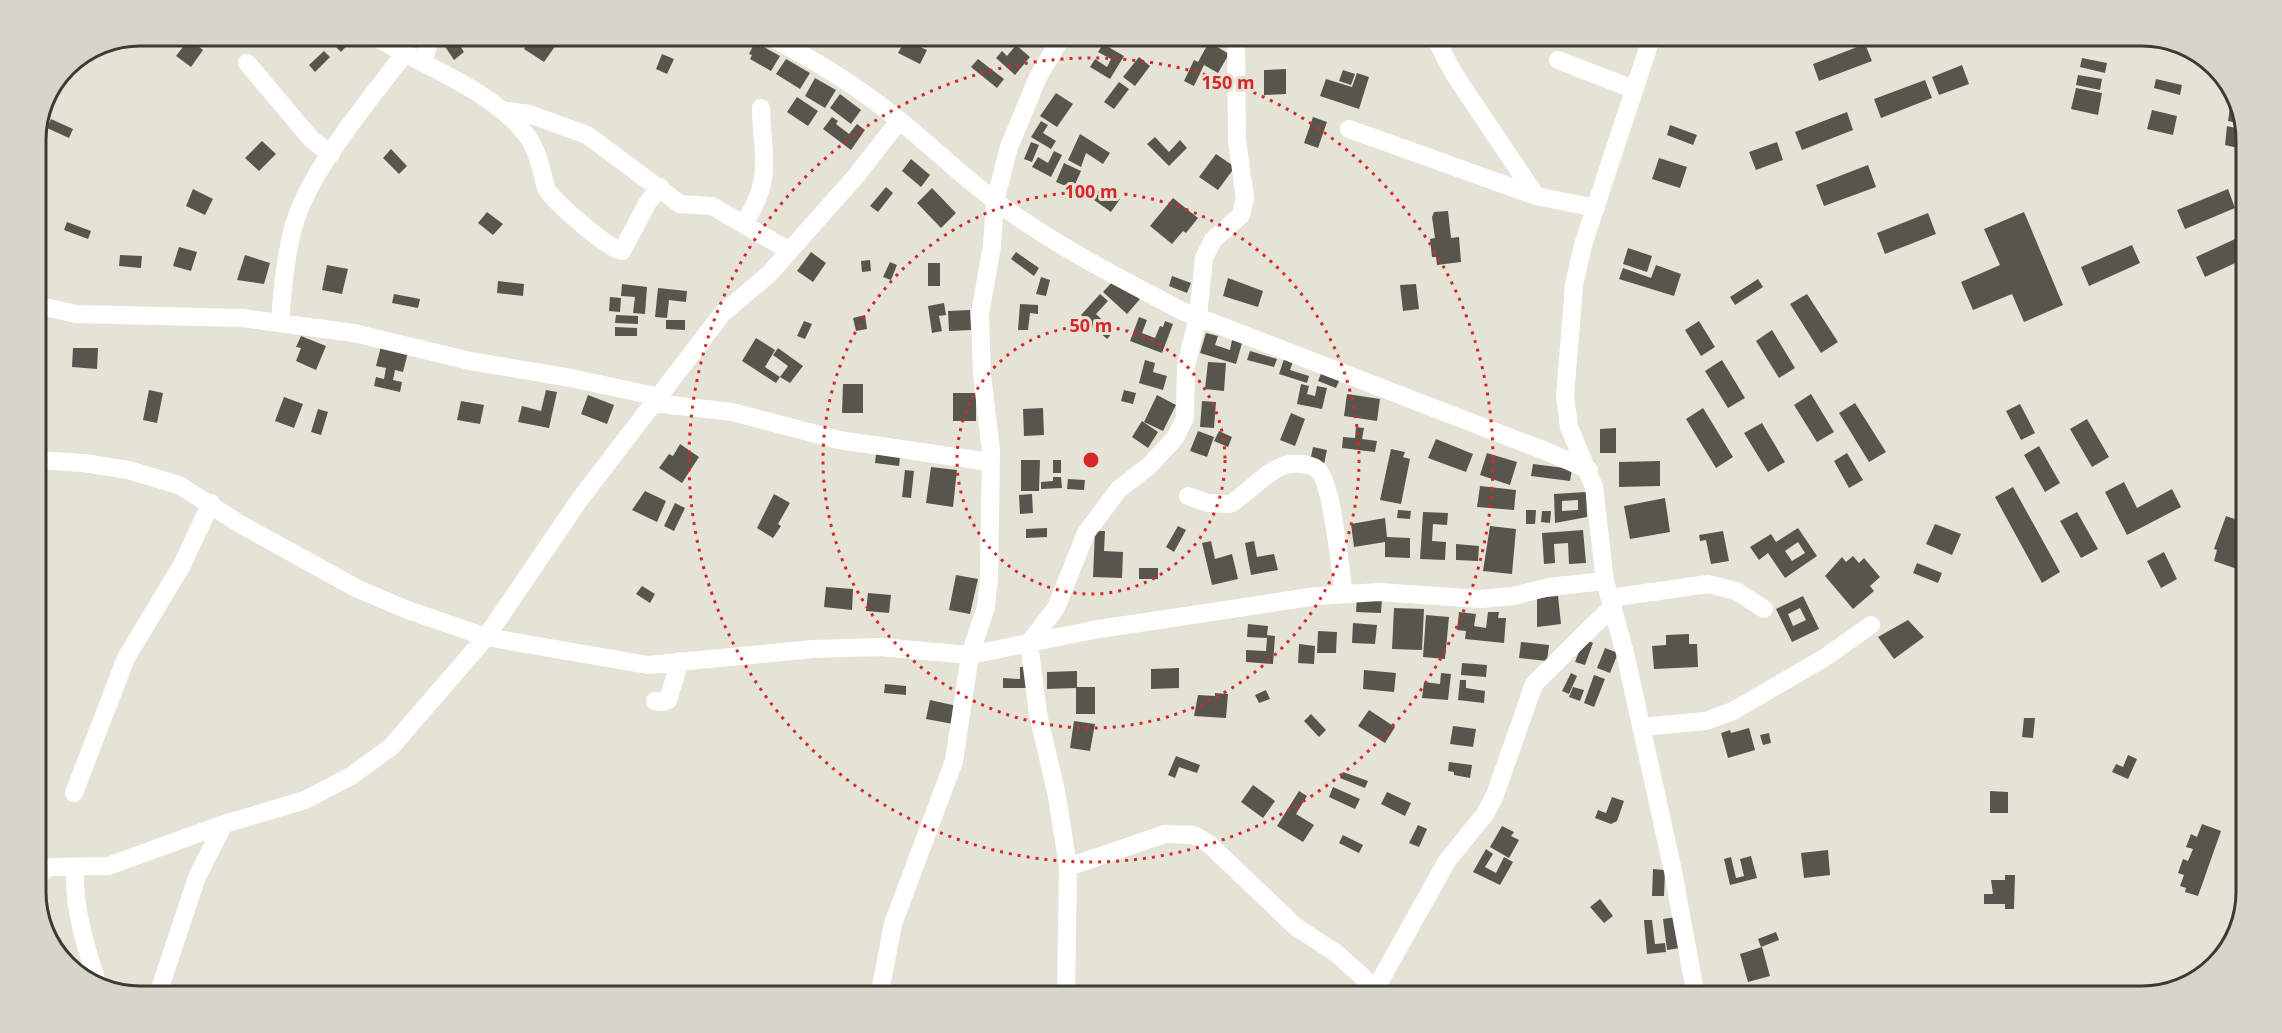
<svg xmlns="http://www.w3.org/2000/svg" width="2282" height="1033" font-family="'Noto Sans',sans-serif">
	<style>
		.building { fill: #58564c; fill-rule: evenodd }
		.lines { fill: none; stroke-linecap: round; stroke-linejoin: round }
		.minor { stroke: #fff; stroke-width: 18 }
		.ring { fill: none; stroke: #d62828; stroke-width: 3; stroke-dasharray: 3 6 }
		.rim { fill: none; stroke: #3b3a35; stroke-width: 3 }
		.centre { fill: #d62828; stroke: #e5e3d6; stroke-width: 3 }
		.ring-label { font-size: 18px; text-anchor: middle; font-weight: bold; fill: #d62828; stroke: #e5e3d6; stroke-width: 6; stroke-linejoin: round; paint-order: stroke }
	</style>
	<rect width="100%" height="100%" fill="#e5e3d6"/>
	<!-- building -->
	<path class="building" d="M343 36H356L341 52 334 45Z
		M447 36 449 39 454 36 464 52 454 60 440 39Z
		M532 36H542L556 45 544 62 524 49Z
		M711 36H739L732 47Z
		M189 39 203 50 191 67 176 56Z
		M905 40 927 50 920 64 898 53Z
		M755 42 780 56 771 71 750 59 752 55 749 54Z
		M1209 42 1229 54 1218 73 1204 65 1194 86 1184 81 1194 60 1198 62Z
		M1103 44 1124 56 1110 79 1090 67 1095 59 1107 67 1111 59 1098 52Z
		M1865 44 1872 61 1819 81 1813 64Z
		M1016 45 1030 57 1015 75 996 58 1002 51 1007 56Z
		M324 51 330 57 315 72 309 65Z
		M662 54 674 59 667 74 656 69Z
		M1139 57 1150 66 1135 86 1123 77Z
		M2082 58 2107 63 2105 73 2080 67Z
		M786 59 810 73 800 89 776 74Z
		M978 59 1004 79 997 88 971 67Z
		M1962 65 1969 84 1939 95 1932 77Z
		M1286 69V94L1264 95V70Z
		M1343 70 1355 74 1351 85 1339 81Z
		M1357 73 1369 77 1359 109 1320 96 1326 79 1352 87Z
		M2078 75 2102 79 2100 90 2076 85Z
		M815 78 836 90 825 108 805 96Z
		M2156 79 2182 85 2180 95 2154 88Z
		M1925 80 1932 98 1881 118 1874 99Z
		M1119 82 1129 89 1114 109 1104 102Z
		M2076 88 2102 93 2098 115 2071 109Z
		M1056 93 1073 104 1057 127 1040 116Z
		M840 94 861 110 851 124 830 108Z
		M797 97 818 111 808 126 787 112Z
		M2230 107 2237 108 2242 124 2228 121Z
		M2152 110 2177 116 2173 135 2147 129Z
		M1847 112 1853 130 1802 150 1795 132Z
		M832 117 838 121 836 124 849 134 857 124 865 130 851 150 823 129Z
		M1313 117 1327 122 1318 148 1304 143Z
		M51 119 73 129 69 138 47 128Z
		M1041 121 1048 125 1043 133 1056 141 1051 149 1031 137Z
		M1670 125 1697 135 1693 145 1667 135Z
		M2227 126 2244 130 2246 150 2225 145Z
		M1080 134 1110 153 1103 164 1086 153 1081 167 1068 160Z
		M1155 137 1169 152 1180 140 1187 148 1169 166 1147 144Z
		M262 141 276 154 259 171 245 158Z
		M1031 142 1039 145 1032 162 1024 159Z
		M1777 142 1783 160 1756 170 1749 152Z
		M391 149 407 166 399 174 383 158Z
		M1054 151 1062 155 1051 177 1032 167 1038 157 1048 163Z
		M1216 154 1235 167 1218 190 1199 177Z
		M1659 158 1687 167 1680 188 1652 179Z
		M911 159 930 175 921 187 902 171Z
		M1064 163 1081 171 1073 189 1056 182Z
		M1868 165 1876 187 1824 206 1816 185Z
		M886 187 893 193 878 212 870 206Z
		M932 188 956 213 941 228 917 203Z
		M1102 188 1120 199 1111 212 1094 200Z
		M193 189 213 199 205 215 186 206Z
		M2228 189 2235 208 2185 229 2177 210Z
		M1173 198 1198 218 1186 233 1183 231 1172 244 1150 226Z
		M1448 211 1451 238 1459 237 1461 262 1437 265 1436 257H1432L1430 239 1435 238 1432 217 1434 212Z
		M487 212 503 224 493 235 478 223Z
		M2024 212 2063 305 2024 322 2012 294 1973 310 1961 282 2000 265 1984 229Z
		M1928 213 1936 234 1885 254 1877 233Z
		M67 222 91 231 88 239 64 230Z
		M2246 234V258L2205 277 2196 257Z
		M2132 245 2140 263 2089 286 2081 267Z
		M179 247 197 252 191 271 173 266Z
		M1628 248 1652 256 1647 272 1623 264Z
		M811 252 826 263 813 282 797 271Z
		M1016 252 1039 268 1034 276 1011 259Z
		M120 255 142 256 141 268 119 266Z
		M245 255 270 263 264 284 237 280Z
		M870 260 871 271 862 272 861 261Z
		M890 262 897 265 891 280 883 277Z
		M928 263H940V286H928Z
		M327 265 348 269 342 294 322 290Z
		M1656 265 1681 274 1674 296 1619 279 1623 268 1651 278Z
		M1172 276 1191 283 1187 293 1169 286Z
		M1041 277 1050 280 1046 296 1036 294Z
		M1228 278 1263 291 1258 307 1223 296Z
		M1758 279 1763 287 1735 305 1730 297Z
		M1114 280 1140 299 1127 314 1103 292Z
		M498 281 524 284 523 296 497 293Z
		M622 284 647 287 645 314 633 313 635 297 621 296Z
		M1416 284 1419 309 1403 311 1400 285Z
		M658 288 687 291 686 302 669 300 667 318 655 317Z
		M394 294 420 299 418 308 392 303Z
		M1100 294 1108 301 1096 314 1114 331 1107 339 1081 315Z
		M1807 294 1838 342 1821 353 1790 304Z
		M610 297 621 298 620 312 609 311Z
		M944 303 946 315 939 316 942 331 932 333 928 306Z
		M1020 304 1038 305V314L1030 313 1028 330H1018Z
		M970 310 971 330 949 331 948 311Z
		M616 315 638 316V324L615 323Z
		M865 315 867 329 856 331 853 318Z
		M1139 317 1147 320 1142 333 1155 338 1160 326 1163 327 1165 321 1173 324 1162 353 1130 341Z
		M666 320H685V330L666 329Z
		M804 321 812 324 805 339 797 336Z
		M1699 321 1715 347 1701 356 1685 330Z
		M615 327 637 328V336H615Z
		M1772 330 1795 368 1779 378 1756 341Z
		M1206 333 1218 336 1215 345 1230 350 1232 340 1242 343 1236 364 1200 353Z
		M301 336 326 346 316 370 296 361 301 348 296 347Z
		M756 338 775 350 765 367 780 377 776 383 742 361Z
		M381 346 408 352 403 372 395 370 393 380 402 382 400 392 374 386 376 377 384 379 386 368 376 366Z
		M73 348H98L97 369 72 367Z
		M778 348 803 366 790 383 780 377 788 366 773 355Z
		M1250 351 1277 359 1274 367 1247 360Z
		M1284 359 1293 361 1290 370 1309 376 1307 383 1279 374Z
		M1145 360 1155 363 1153 372 1167 376 1163 390 1139 383Z
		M1722 360 1745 398 1728 408 1705 371Z
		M1208 362 1226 363 1224 391 1205 389Z
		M1322 371 1340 379 1336 388 1318 381Z
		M843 384H863V413H842Z
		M1301 384 1309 386 1307 394 1315 396 1317 386 1327 388 1322 409 1297 404Z
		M149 390 163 393 157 423 143 420Z
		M546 390 557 392 549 428 518 422 522 406 541 411Z
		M1124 390 1136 393 1133 404 1121 401Z
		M953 393H976V421H953Z
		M1347 394 1380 399 1377 421 1344 416Z
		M1811 394 1834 432 1817 442 1794 405Z
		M588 395 614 405 607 424 581 414Z
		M1157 395 1176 405 1163 431 1144 422Z
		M284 397 303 404 294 428 275 421Z
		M461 401 484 405 480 424 457 420Z
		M1202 401 1216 402 1214 428 1200 427Z
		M1855 403 1886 452 1869 462 1839 413Z
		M2020 404 2035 433 2021 440 2006 411Z
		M1043 408 1044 435 1024 436 1023 409Z
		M1703 408 1733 457 1716 468 1686 419Z
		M318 409 328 412 321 435 311 432Z
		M1291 413 1305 419 1295 446 1280 440Z
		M2087 419 2109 457 2092 467 2070 429Z
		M1142 421 1158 432 1148 448 1132 437Z
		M1762 423 1785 462 1768 472 1744 433Z
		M1356 427 1364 428 1362 439 1377 441 1375 452 1342 448 1343 437 1355 438Z
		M1616 428V453H1600V429Z
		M1198 431 1214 437 1207 457 1190 451Z
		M1219 431 1232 437 1228 447 1214 441Z
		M1436 439 1473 454 1466 472 1428 458Z
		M680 444 699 457 682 483 659 468 669 454 673 456Z
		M2039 446 2060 483 2045 492 2024 455Z
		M1313 447 1327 450 1324 464 1310 461Z
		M1391 449 1405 452 1403 457 1410 459 1401 504 1380 500Z
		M1487 453 1517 462 1510 485 1480 475Z
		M1847 453 1863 480 1849 488 1834 461Z
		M876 454 900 457 899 466 875 463Z
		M1021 460H1040L1039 491H1021Z
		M1053 460H1061V473H1053Z
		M1660 461V486L1619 487V462Z
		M1533 464 1572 469 1570 481 1531 476Z
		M931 467 957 470 953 507 926 503Z
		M905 470 914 471 911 498 902 497Z
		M1053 477H1061L1062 488 1041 489V482L1053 481Z
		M1068 479 1085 480 1084 490 1067 489Z
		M2124 482 2137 508 2172 489 2181 507 2127 535 2105 492Z
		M1480 486 1516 490 1514 510 1477 507Z
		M2013 487 2060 572 2042 583 1995 497Z
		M645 491 666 501 657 522 632 510Z
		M1586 492 1587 517 1555 523 1554 494ZM1578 500V510L1562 511V501Z
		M774 494 790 503 778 524 781 526 773 538 757 528Z
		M1032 494 1033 513 1020 514 1019 495Z
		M1665 498 1670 532 1630 539 1624 506Z
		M675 503 685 508 674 531 664 526Z
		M1398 510 1411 511 1410 519 1397 518Z
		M1526 510H1536L1535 524H1526Z
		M1542 511H1551L1550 523 1541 522Z
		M1423 512 1448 513 1447 525 1433 524 1432 541 1446 542 1445 560 1420 559Z
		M2077 512 2098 549 2081 558 2060 521Z
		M2226 516 2246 523V554L2237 569 2214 561 2217 550 2214 549Z
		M1385 518 1387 537 1410 538V558L1385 557V542L1354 547 1351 524Z
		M1935 524 1961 534 1952 555 1926 544Z
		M1178 526 1186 530 1174 552 1166 547Z
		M1490 526 1516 529 1512 574 1483 571Z
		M1047 528V537L1026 538V529Z
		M1798 528 1817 556 1785 578 1768 553 1759 560 1750 547 1771 534 1776 542ZM1798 542 1805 553 1792 561 1785 551Z
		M1583 530 1586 563 1569 564 1568 543 1554 544 1555 563 1544 564 1542 533Z
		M1095 531H1105L1104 551 1123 552 1122 578 1093 577Z
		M1723 531 1729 561 1711 564 1706 540 1700 541 1699 535Z
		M1211 541 1215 559 1232 554 1238 579 1212 585 1202 543Z
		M1254 541 1257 557 1274 554 1278 570 1251 575 1245 543Z
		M1456 544 1479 546 1478 561 1456 560Z
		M2164 552 2177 579 2161 588 2147 561Z
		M1853 556 1859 563 1864 558 1880 577 1870 586 1874 591 1853 609 1825 576 1842 557 1846 562Z
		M1917 563 1942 573 1938 583 1913 573Z
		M1139 568H1158V579H1139Z
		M956 575 978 579 970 614 949 610Z
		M642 586 655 594 650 603 636 594Z
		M826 587 853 589 852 610 824 607Z
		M868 593 891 595 889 613 866 611Z
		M1558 596 1561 624 1537 627V598Z
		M1803 596 1819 629 1792 642 1776 609ZM1800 608 1806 620 1793 626 1788 614Z
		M1357 597 1382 598 1381 613 1356 612Z
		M1394 608 1424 609 1422 650 1392 649Z
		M1459 612 1476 614 1474 626 1486 628 1488 612H1499L1498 618H1506L1504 643 1465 639 1466 631 1457 630Z
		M1426 615 1449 617 1445 659 1423 657Z
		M1908 620 1924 637 1894 659 1878 637Z
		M1353 623 1377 625 1375 644 1352 643Z
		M1248 624 1268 626 1267 635 1275 636 1273 664 1246 662V650L1266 651 1267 638 1247 637Z
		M1318 631 1337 632 1336 653H1317Z
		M1689 634V644H1697L1698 667 1654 669 1652 646 1666 645V635Z
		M1584 639 1593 643 1585 665 1575 662Z
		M1521 642 1549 645 1547 661 1519 658Z
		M1299 644 1315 646 1314 664 1298 663Z
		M1605 648 1618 653 1610 673 1597 668Z
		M1462 663 1487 665 1486 677 1461 675Z
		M1020 667H1028L1027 688H1003V678L1020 679Z
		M1179 668V688L1151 689V669Z
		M1364 670 1396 673 1394 692 1363 689Z
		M1077 671V687H1095V714H1076V688L1047 689V672Z
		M1441 673 1451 674 1448 700 1422 698 1424 682 1440 684Z
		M1571 673 1577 676 1569 694 1562 691Z
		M1594 675 1605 679 1594 707 1584 703Z
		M1460 680H1466V688L1485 691 1484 703 1458 700Z
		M885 684 906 686V695L884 693Z
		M1573 687 1584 690 1580 701 1569 697Z
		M1266 690 1270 699 1259 703 1255 695Z
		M1215 693 1228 694 1226 718 1194 716 1198 695 1215 696Z
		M930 700 957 706 953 724 926 719Z
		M1369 710 1395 727 1385 743 1358 726Z
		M1311 714 1326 730 1319 737 1304 721Z
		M2024 718H2035L2033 738 2022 737Z
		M1074 721 1095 724 1090 751 1070 748Z
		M1453 726 1476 729 1473 747 1450 744Z
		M1749 728 1755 750 1728 758 1721 733 1730 730 1731 733Z
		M1769 733 1771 743 1763 745 1760 735Z
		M2128 755 2137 759 2128 779 2112 772 2116 764 2123 767Z
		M1176 756 1200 765 1197 773 1179 767 1175 778 1168 775Z
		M1449 762 1472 765 1470 778 1454 775V772L1448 771Z
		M1343 772 1368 781 1365 788 1340 778Z
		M1253 785 1275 801 1263 818 1241 802Z
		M1333 787 1360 799 1355 809 1329 797Z
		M1299 791 1307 796 1296 814 1314 825 1303 842 1277 826Z
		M1990 791 2008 792V813H1990Z
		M1387 792 1411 803 1405 816 1381 804Z
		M1612 797 1624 801 1617 821 1611 824 1595 818 1598 810 1606 813Z
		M2202 824 2221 831 2198 896 2185 892 2186 888 2180 886 2184 875 2178 873 2183 859 2188 861 2193 849 2186 847 2191 834 2197 837Z
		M1418 825 1427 829 1419 847 1409 843Z
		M1502 826 1514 832 1511 836 1519 840 1509 858 1490 847Z
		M1343 835 1363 845 1359 853 1339 843Z
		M1486 849 1493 854 1485 867 1496 873 1504 857 1513 862 1500 885 1473 872Z
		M1828 850 1830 875 1804 878 1801 853Z
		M1751 856 1757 878 1730 885 1724 859 1731 857 1736 878 1744 876 1740 859Z
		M1653 869 1665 870 1664 896H1652Z
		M2005 875H2015L2014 909H2005V904H1984V894H1993L1991 880H2005Z
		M1600 899 1613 916 1604 923 1590 907Z
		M1676 917 1680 948 1667 950 1663 919Z
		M1644 920H1652L1655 944 1665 943 1666 952 1647 954Z
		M1776 932 1779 940 1761 947 1758 939Z
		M1762 947 1770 976 1748 982 1740 954Z"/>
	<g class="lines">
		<!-- minor -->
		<path class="minor" d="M374 36C421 65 490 89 525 133 538 149 541 169 546 188 549 198 613 253 622 251L648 202 660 187
			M768 36C813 59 860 88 899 120 939 153 976 189 1019 218 1070 253 1127 282 1182 311L1548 452 1589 470
			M1434 36 1454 74 1536 196
			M1652 36 1583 245 1574 285 1565 396 1569 427 1594 487 1605 581 1625 653 1673 871 1696 997
			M1558 60 1633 89
			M423 62 431 36
			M247 63 312 140 331 154
			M501 110 529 114 587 135 680 204 712 206 788 250
			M1349 129 1536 196 1596 208
			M744 224C774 176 762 159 761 108
			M36 305 76 314 242 318 354 333 470 361 571 378 659 397
			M280 323C282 291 285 259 293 228 309 170 369 101 405 53
			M654 403 732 412 839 440 990 462
			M36 460 84 463 128 470 179 485 240 524 356 588 405 609 486 637 648 665 813 649 880 647 970 655 1093 630 1317 596 1379 592 1480 599 1513 596 1549 587 1605 581
			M1188 496 1208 503 1230 504C1246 495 1268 469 1286 465 1294 462 1310 464 1317 469 1333 482 1340 571 1344 594
			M1610 598 1708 584 1736 591 1764 609
			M655 701 663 702 668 700 680 661
			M1641 727 1706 721 1733 711 1824 658 1871 625
			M74 793 126 658 182 565 211 503
			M75 867C73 909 86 948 99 988
			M1068 867 1165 834 1194 835 1210 845 1296 927 1336 953 1374 987
			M36 876 50 867 108 866 224 824 305 800 351 776 391 747 486 637 580 499 722 314 769 274 856 176 899 121
			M157 997 197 877 224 824
			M879 997 893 924 954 761 970 655 986 607 989 578 991 450 982 375 980 314 992 246 995 201 1009 147 1038 77 1062 36
			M1066 997 1068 867 1057 796 1038 714 1029 643 1056 608 1086 533 1119 489 1149 466 1175 438 1185 418 1186 366 1198 317 1204 258 1213 240 1241 215 1245 198 1237 141 1236 36
			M1371 997 1447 861 1485 814 1495 795 1534 684 1613 606"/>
	</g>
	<!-- distance rings -->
	<g class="ring">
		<circle cx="1091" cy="460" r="134"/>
		<circle cx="1091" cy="460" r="268"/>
		<circle cx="1091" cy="460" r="402"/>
	</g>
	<!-- crop -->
	<path d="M0 0H2282V1033H0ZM140 46H2142A94 94 0 0 1 2236 140V892A94 94 0 0 1 2142 986H140A94 94 0 0 1 46 892V140A94 94 0 0 1 140 46Z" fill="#d7d5c9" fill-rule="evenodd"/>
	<path class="rim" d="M140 46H2142A94 94 0 0 1 2236 140V892A94 94 0 0 1 2142 986H140A94 94 0 0 1 46 892V140A94 94 0 0 1 140 46Z"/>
	<circle cx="1091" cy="460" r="9" class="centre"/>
	<g class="ring-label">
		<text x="1228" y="89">150 m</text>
		<text x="1091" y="198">100 m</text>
		<text x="1091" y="332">50 m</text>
	</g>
</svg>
